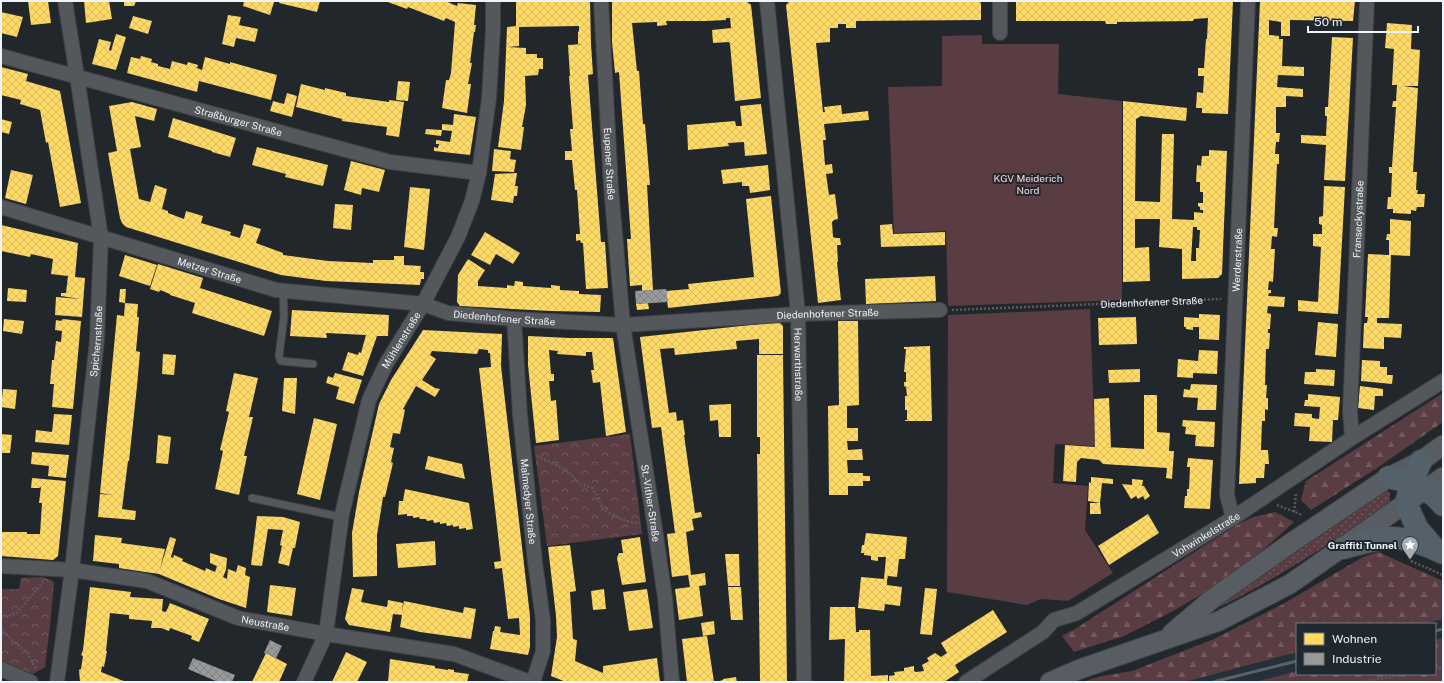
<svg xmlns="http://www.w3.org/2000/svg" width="1444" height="683" font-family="'Public Sans',sans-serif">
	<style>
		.built { fill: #24303b }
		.grass { fill: url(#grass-dots) }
		.forest { fill: url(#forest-firs) }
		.park { fill: url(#park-crowns) }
		.garden { fill: #5a3d42 }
		.homes { fill: url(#homes-cross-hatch); fill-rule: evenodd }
		.industry { fill: url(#industry-cross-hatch) }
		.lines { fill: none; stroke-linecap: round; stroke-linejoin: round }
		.lane-casing { stroke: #3e4145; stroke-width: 9 }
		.street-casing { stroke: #3e4145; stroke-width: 16 }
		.secondary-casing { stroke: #3e4145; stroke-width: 21 }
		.highway-casing { stroke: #3e4145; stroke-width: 24 }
		.path { stroke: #585c5f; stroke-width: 2.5; stroke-dasharray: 2 2; stroke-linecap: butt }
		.lane { stroke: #54575b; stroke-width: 7 }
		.street { stroke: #54575b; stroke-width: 14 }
		.secondary { stroke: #575d62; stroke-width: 19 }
		.highway { stroke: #55616a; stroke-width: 22 }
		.rail { stroke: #5e6164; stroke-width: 3 }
		.labels { text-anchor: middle; stroke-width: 4; stroke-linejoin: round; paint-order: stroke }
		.street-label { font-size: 10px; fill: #eef4f9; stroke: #1f282f }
		.park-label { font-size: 10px; fill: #fdd8dc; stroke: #1f282f }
		.poi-label { font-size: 10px; font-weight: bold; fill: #eef4f9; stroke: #1f282f; text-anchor: end }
	</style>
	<defs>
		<pattern id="grass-dots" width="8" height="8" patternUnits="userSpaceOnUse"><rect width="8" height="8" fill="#5a3d42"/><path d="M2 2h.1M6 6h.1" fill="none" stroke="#725a5e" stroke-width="1.8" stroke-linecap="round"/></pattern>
		<pattern id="forest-firs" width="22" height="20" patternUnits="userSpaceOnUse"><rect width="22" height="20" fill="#5a3d42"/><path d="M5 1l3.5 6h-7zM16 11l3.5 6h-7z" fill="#725a5e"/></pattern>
		<pattern id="park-crowns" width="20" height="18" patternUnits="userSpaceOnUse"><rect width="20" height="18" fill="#5a3d42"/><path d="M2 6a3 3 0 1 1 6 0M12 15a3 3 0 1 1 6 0" fill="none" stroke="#725a5e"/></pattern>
		<pattern id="homes-cross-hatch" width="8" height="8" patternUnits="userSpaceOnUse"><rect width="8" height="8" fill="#ffd966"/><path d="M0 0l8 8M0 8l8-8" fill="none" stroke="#dabc61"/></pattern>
		<pattern id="industry-cross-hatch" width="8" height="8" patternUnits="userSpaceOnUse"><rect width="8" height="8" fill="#999"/><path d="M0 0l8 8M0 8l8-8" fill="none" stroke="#808182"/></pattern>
	</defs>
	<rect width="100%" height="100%" fill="#22272c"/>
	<!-- built -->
	<path class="built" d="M1443 619V638L1435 640V624H1423Z
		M1297 652V671L1255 682H1185Z"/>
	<!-- grass -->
	<path class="grass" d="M1386 489 1390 493V502L1387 505C1332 542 1277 579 1217 608L1216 607V604Z"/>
	<!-- forest -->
	<path class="forest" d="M1443 393V422L1377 468 1311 510 1301 500 1306 481Z
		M1275 512 1294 522 1253 559 1211 589 1173 611 1124 636 1074 652 1062 636 1075 629 1235 526 1253 517Z
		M1378 552 1443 581V619L1423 624H1297V652L1185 682H1082L1102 676 1132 671 1214 639 1283 604 1363 557Z
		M1443 638V682H1255L1297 671V674H1435V640Z"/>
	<!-- park -->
	<path class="park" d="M630 434 642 534 547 546 534 446Z
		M42 577 51 580 54 583 50 626 45 667 33 674 1 661V589H19L21 578Z"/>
	<!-- garden -->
	<path class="garden" d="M982 35V44H1059L1058 94 1122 101V300L948 306 946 231 894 233 888 87 942 86V36Z
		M1090 309 1095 446 1055 444 1053 483 1088 486 1085 530 1113 573 1068 601 1041 599 1027 605 947 592 948 315Z"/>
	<!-- homes -->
	<path class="homes" d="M28 1H48L51 23 31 25Z
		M84 1H109L112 19 86 23Z
		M124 1H136L134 6H124Z
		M244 1H270L274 2 270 15 243 6Z
		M280 1H320L317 12 279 3Z
		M385 1H445L457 6 458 3 476 5 474 25H476L475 32H474L470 63H472L468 84H471L467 113 442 108 446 80H449L451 73 455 22 446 18 444 21 408 7 407 9Z
		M590 1 591 44 593 74 588 75 601 242H605L608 288 586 289 583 243H581L580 240 576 241V234H580L577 190H575L572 160H565V151H572L570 129H573L569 76H570L568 45 584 44H578V32L579 31V26L519 27V46L507 47 526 48V54H537V58H543V69H539L538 75 525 76 526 105 522 127H524L521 150 498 147 504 101 507 27 516 26V2Z
		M612 1H746L751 5 761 98 735 101 730 44 729 42 713 43 712 30 731 28 730 18H726V20L706 21H666L667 25 657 26V22L632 23 637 71H639L643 124H645L650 185H647L653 290 642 291V285L630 286 627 239H631L619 72 615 73 612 42Z
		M790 1H978L981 3V20L856 21V28H846V24H838V28H830V42L816 43 823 112H825L824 107 841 105 842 114 868 111 869 120 824 124 826 140H823L825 165 832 164 833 173 826 174 829 195 835 194 838 219 834 220 832 222 833 237 836 238H840L841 245H837L838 262H837L841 300 818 303 786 5Z
		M1016 1H1233L1228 114 1202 113V108H1196L1197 92 1203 93 1204 76H1198V68H1204L1206 39H1207L1208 18 1194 19 1193 21 1117 22V24H1106L1105 21H1016Z
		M1260 1H1355L1353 21 1290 20V36H1281V22L1269 20V35L1279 36V39H1283L1282 66 1304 67V76L1278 75 1277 87 1303 89V97L1286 96V107H1276V133H1280L1279 142H1276L1275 154H1279V164H1277L1274 228H1278L1277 237 1272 236 1271 249H1275L1273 282 1269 281 1268 290H1271V293H1269L1268 296 1285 297 1284 307 1268 306 1267 313 1271 314 1270 329H1268V333H1270L1269 349H1266L1265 385H1267L1266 398H1268V410L1265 409V421H1262L1261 450H1268L1269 464H1265L1264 478H1256V483L1239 484Z
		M1 12 23 17 17 37 1 33Z
		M228 15 241 17 239 25 258 29 255 42 236 38 234 47 222 44Z
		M133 16 152 21 148 34 129 28Z
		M1387 23 1412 25 1411 49 1420 50 1418 86H1403L1418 88 1413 172H1417L1416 190H1418L1417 194H1425L1424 207H1417L1416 211 1411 210V214L1393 213V209H1387L1388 197H1391L1392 173H1389V167H1392L1396 107H1392L1393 101H1396L1397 85H1392L1394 49 1385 48Z
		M116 34 126 37 116 70 92 64 99 39 111 42 109 50 111 51Z
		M1332 37 1353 38 1345 181 1324 180 1326 145 1301 143V135L1326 136 1327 116H1325V107H1328Z
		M141 56 152 59 151 62 158 64V66L170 69 172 61 187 65 188 62 198 65 197 68 202 70 205 57 230 64V62L277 75 271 100 199 81 197 92 127 73 131 57 140 59Z
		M1 67 28 74 26 81 60 91 81 203 60 207 48 142 46 143 40 110 20 104 21 100 1 95Z
		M398 81 410 82 408 101 396 100Z
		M301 84 325 90V88L346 93V96L389 102V100L404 102 399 137 386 135 387 127 342 121V119L296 107Z
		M287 93 297 96 292 117 270 111 273 101 284 104Z
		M1123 101 1187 108 1186 121 1141 116 1136 119 1135 201 1160 202 1162 134H1174L1172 219 1194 220V212L1203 213V210H1200V207L1198 206V203H1203V192H1200V182H1196L1197 165 1201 166 1202 156H1209V150L1227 151 1222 274 1218 278 1182 279V249L1159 247 1160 219H1135V248L1149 247 1150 281 1123 282ZM1193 227H1197V230H1200L1199 248H1196V261H1191Z
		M132 102 157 109 154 121 135 116 141 147 130 149 139 199 150 202 155 185 167 189 162 209 168 211V213L184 219 186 211 203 216 201 223 231 232 230 235 240 238 244 224 261 229 256 243 283 253V255L328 261 373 263V260H394V256H404V265L421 266 420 272H424V279H421L420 285 326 281 281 275 126 227 122 223 120 218 108 153 117 151 109 106Z
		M761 104 767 154 745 156 744 142 728 143 729 146 688 150 687 125 735 121 736 126H742L740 106Z
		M454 114 476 117 470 155 434 151V147L438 148 439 144H436V140L450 142 452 131 442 130V124L453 125Z
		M173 118 236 138 230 157 212 152V151L168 137Z
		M1 119 12 122 9 134 1 132Z
		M426 129 442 130 441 136 425 134Z
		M257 147 328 165 323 186 285 177 286 174 252 165Z
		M494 149 511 151 510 159 516 160 514 172 492 171Z
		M351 161 385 170 379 192 362 188 361 195 344 190Z
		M768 165 770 190 750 193 749 186H742V182L723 184 721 170Z
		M11 170 33 175 26 204 5 198Z
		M517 173 515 186H518L517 196H514L513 203 491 200 495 174Z
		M1324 186 1345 187 1338 314 1298 311V300L1318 302 1321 247 1313 246V234H1322V225L1319 224V217L1323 216Z
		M410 187 430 189 424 250 404 247Z
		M771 196 781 293 778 296 668 308 666 291 689 289 688 284 754 277 746 199Z
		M335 204 353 205 351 230 333 228Z
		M1390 219 1411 221 1410 256 1391 255 1389 318H1377V323L1402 324 1401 338 1384 337V349L1363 348 1364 323H1367L1368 317H1365L1368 254 1389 255V240H1386L1387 234H1390Z
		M892 224 893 234 945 232V245L881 247 880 225Z
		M1 225 78 243 75 277 85 278 82 317 55 315 56 297 80 299 61 296V293H66L68 276 51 274 53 259 31 254 30 257 1 251Z
		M485 232 520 253 513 264 496 254 490 265 471 255Z
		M125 255 157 265 150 286 119 276Z
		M468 259 485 270 478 281V286L507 288V285L514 286 515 281 523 282V286L551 288V285L560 286V290L579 291V294L601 295 600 312 550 311 460 306 457 302 458 275Z
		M158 264 203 278 200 288 272 311 264 336 192 313 195 303 170 295V294L160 290 159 292 150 289Z
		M935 276 936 301 866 304 865 279Z
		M8 288 27 290 26 302 7 301Z
		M120 289H126L125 303 138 304 137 317H139L136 351 140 352 137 386 129 461H128L122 509 136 511 135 520 98 517 100 494 113 495 100 493 117 315 124 316 125 303 119 302Z
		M648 303 649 309 637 310 636 304Z
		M292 310 389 315 388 336H377L363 376 342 370 348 352 358 355 359 352 361 353 366 335 326 333 327 338 290 336Z
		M1199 314 1220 315 1219 340 1199 339V327H1193V330L1186 329V327H1184V317L1199 318Z
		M1136 317 1137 344 1099 345 1098 318Z
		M4 319 24 321 22 334 3 331Z
		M63 319 81 321 73 409 52 407 54 384H50L52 360H54L56 341 61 342 62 331 55 330 56 320 61 321Z
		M838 321H858L859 405 847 406V428H858V441H847L848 450 862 449 863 460H847L848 473H863V476H870V481H863V486H848V495H829L828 406 839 405Z
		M779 322 783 326V354H759V339L736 341 737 349 675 355 674 348 660 349 669 413 676 412 677 421 683 420 685 435H684L695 513 701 512 702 517 692 519 694 530 686 532 691 575 705 573 706 585 699 586 703 616 679 620 675 589 690 587 688 575 672 577 667 534 675 533 661 427 652 428 640 337Z
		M1318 322 1338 324 1336 357 1315 355Z
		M423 330 502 334 501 366 530 616V647L528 655 490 649 493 631H494L495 626 501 627 500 632 520 635 519 618 508 619 502 568 495 569 494 562 501 561 479 368 491 367 490 353H488V350L479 349 477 354 432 351 430 355 436 359 422 380 435 388 440 389 435 397 416 386 403 409 405 410 400 434 393 433 390 447 394 448 391 462 393 463 385 497H383L377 535V576L353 577 352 533 359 492 379 404 391 380Z
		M528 336 570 338H613L626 432 606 436 600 382 593 383 591 370H594L592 352H586V356L557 354 558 351 549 350 551 374H554V381H549L551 401 556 400 559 440 536 443 528 365Z
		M930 346 932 421H905V420H907V410H905V396H907L906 387 904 386V382H906V372H904L906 349H904V347Z
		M1199 350 1218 351 1217 374 1193 373V378L1177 377 1178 359 1198 361Z
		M163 354 176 355 174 375 162 374Z
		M757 355H783L787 682H760L757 454H760V437H757Z
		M1362 360 1380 361V367H1387V375H1393L1392 384 1361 381Z
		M1140 369V382L1109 383 1108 370Z
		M1316 369 1335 370 1334 386 1304 384 1305 372H1316Z
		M234 373 258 378 249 417H253L244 456H247L239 495 215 489 223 451 220 450 229 412 226 411Z
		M335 373 362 380 354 404 336 399 339 387 326 383 328 376 333 378Z
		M284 378H297L295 414 282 411Z
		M1191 384 1217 385 1216 410H1197L1198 398 1183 397 1184 389 1190 390Z
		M1360 386 1383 389V396H1375L1374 410 1358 408Z
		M3 389 17 390 15 409 1 407Z
		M1308 394 1340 397 1338 420H1333L1332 442 1309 441 1310 427 1294 426 1295 413 1312 414V418L1319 419 1320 407 1304 406 1305 400H1308Z
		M1144 395H1157V432L1170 433 1169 451H1174L1172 479 1166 478 1167 468 1103 464 1099 460 1081 458 1077 462 1076 482 1063 481 1065 445 1095 447 1094 399 1109 398 1111 447H1106L1144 449Z
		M731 404V437H719L718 420 710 421 709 405Z
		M54 414 72 415 69 445 35 442 36 430 52 432Z
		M314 418 337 424 320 500 297 494Z
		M1183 420 1215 422 1214 447 1195 446 1196 435 1185 434 1186 427 1182 426Z
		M1 434 12 435 10 453H1Z
		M158 435 171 437 168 464 156 463Z
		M32 452 69 455 66 478 48 476 49 466 31 464Z
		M428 456 462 464 465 479 425 469Z
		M1188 458 1213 460 1210 509 1184 508 1185 496H1187V489H1189L1190 467H1187Z
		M1091 477 1113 479V484L1102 483 1100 503 1088 501 1089 482 1091 483Z
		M32 478 66 481 58 556 53 560 1 556V532H27V534H40L42 503H39L41 487 39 488H31Z
		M1132 479 1143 480 1142 486H1144L1150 496 1145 500 1143 496 1138 499 1136 496 1131 499 1122 484 1132 485Z
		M405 489 469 503 473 529 466 530V528L459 529V526L453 527V525L447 526 446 523 440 524V522L434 523 433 520 427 521 426 519H420L419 517 413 518V516H407V514L398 515 399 501H403Z
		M1090 503H1100L1101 514H1090Z
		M1148 514 1159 533 1109 565 1098 546Z
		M257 516 283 517 300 522 295 548H293L289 566 278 563 282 546 280 545 283 530 268 529 262 566 251 565Z
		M866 533 907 537 905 559H899L897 577 888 576 887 580V585L902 587 900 606 885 604 884 611 858 608 861 577 884 579 886 557H878V561L871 560V556L864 555V553H861L862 545H864Z
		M95 535 122 538 121 543 165 549 160 569 170 537 176 539 171 557 173 558 174 555 183 559 182 561 205 571 206 568 215 572 217 566 210 563V553L227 558 226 570 223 577 227 579 228 569 236 572 238 565 246 568 245 575 250 577 246 608 219 599 159 574 119 568V564L93 561Z
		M640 537 646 582 622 585 617 558 619 553H623L621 540Z
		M435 541 436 565 398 568 396 544Z
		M570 545 576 591 570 592 573 639 577 640 575 661 603 673V666L657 658 660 682H566L551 676 557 637 556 616 548 547Z
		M725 554H739L740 586H728Z
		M270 585 296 588 292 616 267 612Z
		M90 587 131 592 130 597 161 599H163L162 611 166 612 170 603 209 619 199 642 191 639 192 636 170 628 169 631 161 628H151L152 621 129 619V615L110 613 106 651H107L104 667 102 666 101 672 126 682H80L79 670 81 669 83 656 81 655 83 650Z
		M728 587H741L743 620H731Z
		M352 588 364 590 361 602 387 607 388 600 403 603 402 612 404 601 463 613 464 607 476 609 471 639 420 632 400 627 402 615 393 614 390 632 349 625 345 619Z
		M925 588 937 589 932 635 920 634Z
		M604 589 606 609 593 610 591 591Z
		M647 589 653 628 629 631 623 592Z
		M830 607H855L856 632H859V630H870L871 676 888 675V682H844L845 639 829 640Z
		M993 610 1007 632 955 665 959 672 944 682H889V676L895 675 894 672 904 671V668L914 666V671L916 672 924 671 922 665 929 661 927 658 935 653 941 657 947 653 941 643Z
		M714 621 715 634 703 636 701 623Z
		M707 636 714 682H687L682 639Z
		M346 652 367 662 357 682H332Z
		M266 653 287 664 279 682H252Z
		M390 659 435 666V668L448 670V669L454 670V672L469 674 467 682H388Z
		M736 677 737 682H716L723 680V679Z"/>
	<!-- industry -->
	<path class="industry" d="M666 289 668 302 636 304 635 291Z
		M270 640 282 646 276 658 264 653Z
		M193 658 235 675 232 682H218L188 669Z"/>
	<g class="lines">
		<defs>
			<path id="lane" d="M283 291 284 316 279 356 281 361 313 364
				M252 498 341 517"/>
			<g id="street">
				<path id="s2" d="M601 1 611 187 623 325 654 522 665 598 672 682"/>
				<path id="s3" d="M767 1 798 314 804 682"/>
				<path d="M1000 33V1"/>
				<path id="s4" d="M1 56 390 162 479 173"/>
				<path id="s5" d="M1 207 276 290 423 304 448 313 514 319 623 325 798 314 940 310"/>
				<path id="s6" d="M514 319 520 415 535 562 543 620V651L533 682"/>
				<path id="s7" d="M1352 438 1350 411 1367 1"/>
				<path id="s8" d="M1233 518 1227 495 1248 1"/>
				<path id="s9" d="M1 566 72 570 147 581 238 618 326 634 454 654 530 682"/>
				<path d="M1 669 31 682"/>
				<path id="s10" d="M57 682 72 570 97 340 101 238 77 76 65 1"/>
				<path id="s11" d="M304 682 326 634 342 514 369 400 386 364 423 304 458 237 472 201 479 173 489 98 493 30V1"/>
				<path id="s12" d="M966 682 1043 632 1054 620 1077 613 1233 518 1352 438 1443 381"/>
			</g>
			<path id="secondary" d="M1172 633 1212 599 1288 545 1389 477 1421 461 1443 445
				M1050 682 1080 669 1219 621 1290 584 1443 477"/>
			<path id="highway" d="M1421 461 1412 482 1406 503 1417 528 1434 548
				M1389 477C1413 483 1426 485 1443 505
				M1343 548C1358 544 1374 539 1389 538 1407 537 1427 545 1443 553"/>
		</defs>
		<!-- lane casing -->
		<use href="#lane" class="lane-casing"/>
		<!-- street casing -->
		<use href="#street" class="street-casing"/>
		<!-- secondary casing -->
		<use href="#secondary" class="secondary-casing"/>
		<!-- highway casing -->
		<use href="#highway" class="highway-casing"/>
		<!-- path -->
		<g class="path">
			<path id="s1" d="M952 310 1221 299"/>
			<path d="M537 456 568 471 580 484 592 488 599 498 602 509C613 514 628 524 640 523"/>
			<path d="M1277 505 1302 515"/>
			<path d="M1294 512 1296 493"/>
			<path d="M1411 561 1443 575"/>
			<path d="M1 618 17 613 43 582"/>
			<path d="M1 628 4 633 28 654 36 669"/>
			<path d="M1435 669 1443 668"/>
			<path d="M1361 682 1408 674"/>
		</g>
		<!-- lane -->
		<use href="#lane" class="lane"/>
		<!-- street -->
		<use href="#street" class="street"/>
		<!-- secondary -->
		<use href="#secondary" class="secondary"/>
		<!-- highway -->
		<use href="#highway" class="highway"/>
		<!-- rail -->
		<path class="rail" d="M1435 631 1443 629
			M1213 682 1297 661"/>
	</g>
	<!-- icons -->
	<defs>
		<symbol id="sight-pin" viewBox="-11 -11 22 30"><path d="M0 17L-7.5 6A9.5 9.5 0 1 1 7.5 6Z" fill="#a7acb1" stroke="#1f282f"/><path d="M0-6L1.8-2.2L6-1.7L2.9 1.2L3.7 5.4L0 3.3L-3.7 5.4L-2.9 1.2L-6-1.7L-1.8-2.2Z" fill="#fff"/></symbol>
	</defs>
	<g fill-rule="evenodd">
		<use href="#sight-pin" x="1400" y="535" width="20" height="27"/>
	</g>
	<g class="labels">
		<!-- street labels -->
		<g class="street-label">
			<text dy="4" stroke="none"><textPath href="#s4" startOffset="246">Straßburger Straße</textPath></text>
			<text dy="4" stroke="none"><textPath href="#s2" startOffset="163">Eupener Straße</textPath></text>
			<text dy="4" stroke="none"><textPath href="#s7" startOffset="219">Franseckystraße</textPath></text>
			<text dy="4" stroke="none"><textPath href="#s8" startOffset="259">Werderstraße</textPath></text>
			<text dy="4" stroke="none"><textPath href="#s5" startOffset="218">Metzer Straße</textPath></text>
			<text dy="4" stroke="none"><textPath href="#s1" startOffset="200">Diedenhofener Straße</textPath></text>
			<text dy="4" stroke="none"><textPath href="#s5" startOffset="842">Diedenhofener Straße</textPath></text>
			<text dy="4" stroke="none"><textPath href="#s5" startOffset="518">Diedenhofener Straße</textPath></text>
			<text dy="4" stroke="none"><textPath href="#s10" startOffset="343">Spichernstraße</textPath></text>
			<text dy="4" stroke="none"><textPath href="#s11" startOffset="359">Mühlenstraße</textPath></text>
			<text dy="4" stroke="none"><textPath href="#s3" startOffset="365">Herwarthstraße</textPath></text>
			<text dy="4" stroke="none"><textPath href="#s6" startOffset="183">Malmedyer Straße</textPath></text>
			<text dy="4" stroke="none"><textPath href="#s2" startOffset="505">St.-Vither-Straße</textPath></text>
			<text dy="4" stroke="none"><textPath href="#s12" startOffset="283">Vohwinkelstraße</textPath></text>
			<text dy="4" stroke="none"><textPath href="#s9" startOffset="273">Neustraße</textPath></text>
		</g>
		<!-- park labels -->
		<g class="park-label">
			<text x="1028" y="182">KGV Meiderich<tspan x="1028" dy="12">Nord</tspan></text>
		</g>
		<!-- poi labels -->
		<g class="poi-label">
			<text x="1397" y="549">Graffiti Tunnel</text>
		</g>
	</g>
	<!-- border -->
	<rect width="1444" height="683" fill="none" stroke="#eef4f9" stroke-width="4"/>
	<!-- legend -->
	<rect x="1296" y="623" width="140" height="52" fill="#1f282f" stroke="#727a80"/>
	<rect x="1304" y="633" width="20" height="12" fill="#ffd966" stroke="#727a80"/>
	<text x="1332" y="643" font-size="12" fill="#eef4f9">Wohnen</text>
	<rect x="1304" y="653" width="20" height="12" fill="#999999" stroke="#727a80"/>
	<text x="1332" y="663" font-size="12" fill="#eef4f9">Industrie</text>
	<!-- scale -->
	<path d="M1308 26v6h110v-6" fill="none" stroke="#eef4f9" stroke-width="2"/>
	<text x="1314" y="26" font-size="12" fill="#eef4f9" stroke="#1f282f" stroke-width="3" paint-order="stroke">50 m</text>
</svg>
